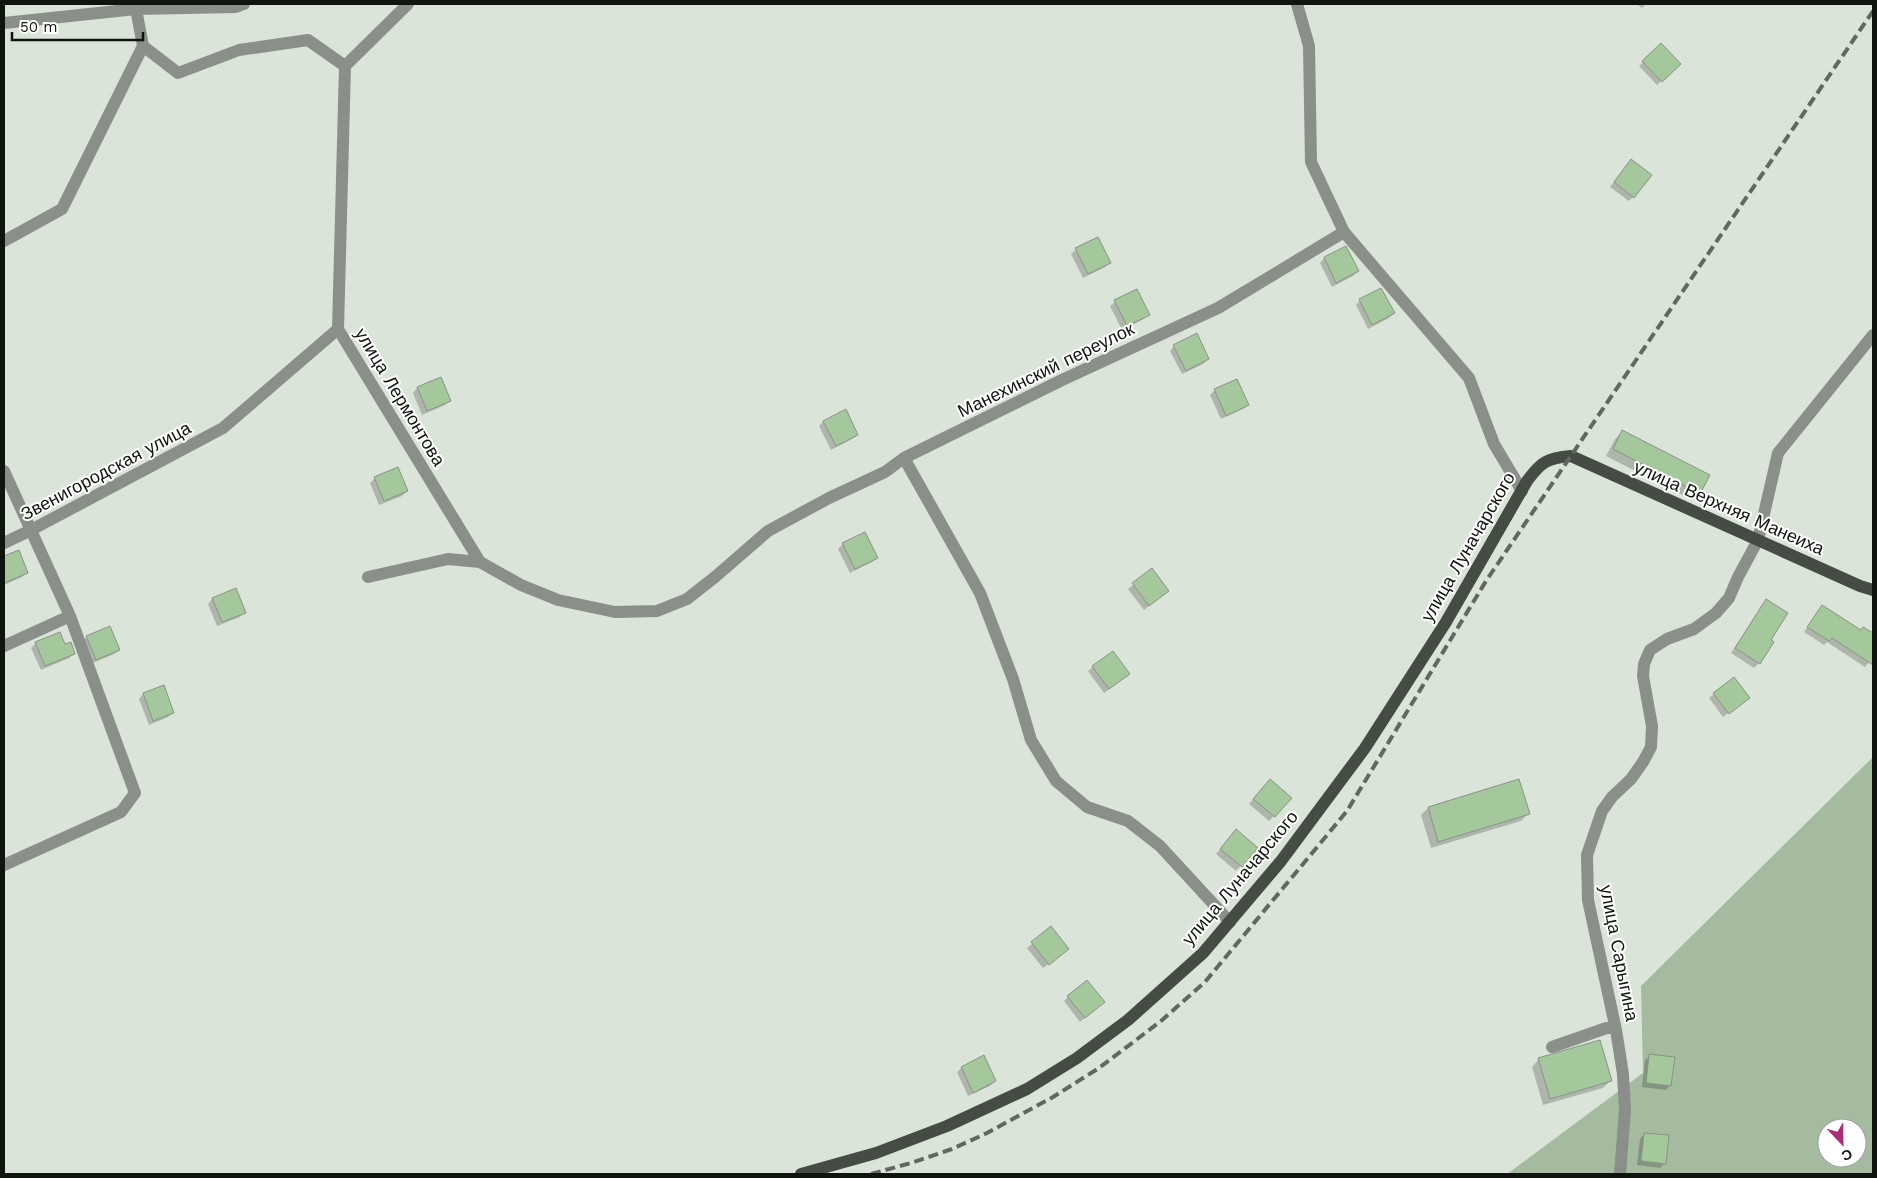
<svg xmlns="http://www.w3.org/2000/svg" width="1877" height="1178" font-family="'Work Sans',sans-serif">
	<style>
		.green { fill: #a4bb9f; fill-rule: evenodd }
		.shadow { fill: #0003 }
		.building { fill: #a4c79b; stroke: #899287 }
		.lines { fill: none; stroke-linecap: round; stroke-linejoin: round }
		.minor { stroke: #8b8f8a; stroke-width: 12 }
		.major { stroke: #454c44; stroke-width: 12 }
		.rail { stroke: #626860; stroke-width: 4; stroke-dasharray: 10 5; stroke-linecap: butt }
		.labels { text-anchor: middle; stroke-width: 4; stroke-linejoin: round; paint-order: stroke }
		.street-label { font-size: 18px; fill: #10140f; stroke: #fff }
	</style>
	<rect width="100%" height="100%" fill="#dae4d8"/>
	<!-- green -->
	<path class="green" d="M1873 757V1174H1507L1643 1073 1641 986ZM1827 1128H1857V1158H1827Z"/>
	<!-- shadow -->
	<path class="shadow" d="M1637 4H1646L1642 8Z
		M1661 45 1679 64 1657 85 1639 66Z
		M1627 165 1633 197 1629 201 1610 187Z
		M1345 248 1358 271 1353 276 1332 287 1320 263 1324 258Z
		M1076 250 1109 262 1105 267 1083 278 1071 254Z
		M1360 300 1394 313 1389 318 1368 329 1356 305Z
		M1115 302 1148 314 1144 319 1122 330 1110 306Z
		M1174 346 1208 359 1203 364 1182 374 1170 351Z
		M440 378 450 401 445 405 422 415 413 393 417 388Z
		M1215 390 1248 405 1243 409 1221 419 1210 395Z
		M823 422 857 435 852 439 831 450 819 426Z
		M1623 431 1699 493 1692 500 1606 456 1615 439Z
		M375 478 407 491 402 496 379 505 370 483Z
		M843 544 877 557 872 562 850 573 838 549Z
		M18 551 27 573 22 577 4 585V557Z
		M1152 569 1163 595 1144 610 1128 589Z
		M235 590 244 612 240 617 217 626 208 604 212 599Z
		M1762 606 1769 640 1759 663 1754 668 1731 653Z
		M1822 606 1860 631 1863 628 1873 635V657L1865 667 1827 642 1824 645 1804 632Z
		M87 637 119 650 114 654 91 664 82 641Z
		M36 643 64 646 74 654 69 658 41 670 31 648Z
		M1093 667 1124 678 1104 693 1088 671Z
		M1733 679 1743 702 1723 717 1709 698Z
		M163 686 173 712 168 717 149 725 139 699 143 694Z
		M1518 780 1529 813 1521 821 1431 848 1421 815 1428 808Z
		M1265 785 1290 798 1269 821 1249 804Z
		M1232 835 1256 848 1236 871 1216 854Z
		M1051 928 1063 953 1043 968 1027 948Z
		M1068 997 1104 1002 1080 1022 1064 1001Z
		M1650 1056 1670 1085 1666 1090 1642 1087 1645 1060Z
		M1539 1059 1610 1081 1603 1088 1543 1105 1532 1067Z
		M962 1068 995 1081 990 1086 968 1096 957 1072Z
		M1644 1134 1665 1163 1660 1168 1637 1165 1640 1139Z"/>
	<!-- building -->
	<path class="building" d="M1661 43 1681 64 1662 82 1642 61Z
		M1631 159 1652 175 1634 198 1614 182Z
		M1098 237 1111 263 1088 274 1075 248Z
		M1346 246 1359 271 1336 283 1324 257Z
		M1381 288 1395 313 1372 325 1359 299Z
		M1137 289 1150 315 1127 326 1114 300Z
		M1197 333 1209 359 1186 371 1173 345Z
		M441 377 451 401 427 411 417 387Z
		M1237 379 1249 405 1226 416 1214 389Z
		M846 409 858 435 836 446 823 421Z
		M1622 430 1710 475 1700 494 1613 449Z
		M398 467 408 491 384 501 374 477Z
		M865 532 878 558 855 569 842 543Z
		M19 550 28 573 4 583V556Z
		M1152 568 1169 591 1149 606 1132 583Z
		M236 588 246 613 222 622 212 598Z
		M1766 599 1788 613 1771 640 1774 642 1760 664 1735 648Z
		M1822 605 1861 630 1863 627 1873 633V665L1832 638 1829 641 1807 627Z
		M110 626 120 650 96 660 86 636Z
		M60 632 65 644 71 642 75 654 45 666 35 642Z
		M1113 651 1130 674 1109 689 1092 666Z
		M1734 677 1750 698 1729 714 1713 693Z
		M164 685 174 713 153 721 143 693Z
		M1270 779 1292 798 1275 817 1253 799Z
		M1519 779 1530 814 1438 842 1428 807Z
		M1236 829 1258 848 1242 867 1220 849Z
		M1051 926 1069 949 1049 965 1031 942Z
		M1087 980 1105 1002 1085 1018 1067 996Z
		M1600 1040 1612 1081 1550 1099 1538 1058Z
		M1649 1054 1675 1057 1671 1086 1646 1083Z
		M984 1055 996 1081 973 1093 961 1067Z
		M1644 1133 1669 1135 1666 1164 1641 1161Z"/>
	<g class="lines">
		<!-- minor -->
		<path class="minor" d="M1297 4 1309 46 1311 162 1344 232
			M136 9 236 7 244 4
			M4 23 136 9 143 46 178 73 239 50 308 40 345 66 338 329
			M345 66 408 4
			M4 241 62 209 143 46
			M904 458 980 593 1013 679 1031 740 1056 781 1087 807 1128 821 1160 846 1230 922
			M4 471 70 616 135 793 121 812 4 865
			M4 543 31 530 223 428 338 329 480 562
			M368 577 448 559 480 562 521 585 558 600 615 612 657 611 687 599 715 577 768 531 829 498 885 472 904 458 1062 380 1218 308 1344 232 1469 378 1494 444 1522 491
			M4 646 70 616
			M1552 1047 1615 1025
			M1620 1174 1625 1110 1623 1074 1616 1030 1588 900 1587 855 1602 811 1612 797 1631 779 1643 762 1651 747 1652 726 1643 676 1644 664 1650 650 1667 639 1694 629 1716 613 1729 598 1738 577 1758 540 1778 453 1873 335"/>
		<!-- major -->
		<path class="major" d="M801 1174 876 1153 947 1126 1027 1089 1077 1058 1128 1020 1203 953 1281 861 1365 748 1446 622 1527 481C1541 462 1547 458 1571 456L1860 586 1873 590"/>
		<!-- rail -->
		<path class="rail" d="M871 1174 911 1163 952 1149 987 1133 1053 1097 1099 1068 1161 1021 1205 982 1347 811 1486 581 1873 11"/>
	</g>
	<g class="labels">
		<!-- street labels -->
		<g class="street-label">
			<text transform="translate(1046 370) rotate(-26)" y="6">Манехинский переулок</text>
			<text transform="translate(400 397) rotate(59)" y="6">улица Лермонтова</text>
			<text transform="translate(106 471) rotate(-28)" y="6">Звенигородская улица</text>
			<text transform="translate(1729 508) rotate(24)" y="6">улица Верхняя Манеиха</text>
			<text transform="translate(1468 547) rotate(-60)" y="6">улица Луначарского</text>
			<text transform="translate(1240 878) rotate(-50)" y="6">улица Луначарского</text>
			<text transform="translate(1619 953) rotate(79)" y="6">улица Сарыгина</text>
		</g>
	</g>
	<!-- border -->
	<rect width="1877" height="1178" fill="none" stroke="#10140f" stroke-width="10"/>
	<!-- north arrow -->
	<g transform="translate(1842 1143) rotate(158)"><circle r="24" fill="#ffffff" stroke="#9fa19f"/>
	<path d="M0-4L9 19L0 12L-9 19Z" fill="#ad2c77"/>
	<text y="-8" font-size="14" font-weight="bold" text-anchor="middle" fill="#10140f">С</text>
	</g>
	<!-- scale -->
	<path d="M12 32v8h131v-8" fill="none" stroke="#10140f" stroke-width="2.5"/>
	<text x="20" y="32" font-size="15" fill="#10140f" stroke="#ffffff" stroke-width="4" paint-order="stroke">50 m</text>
</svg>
